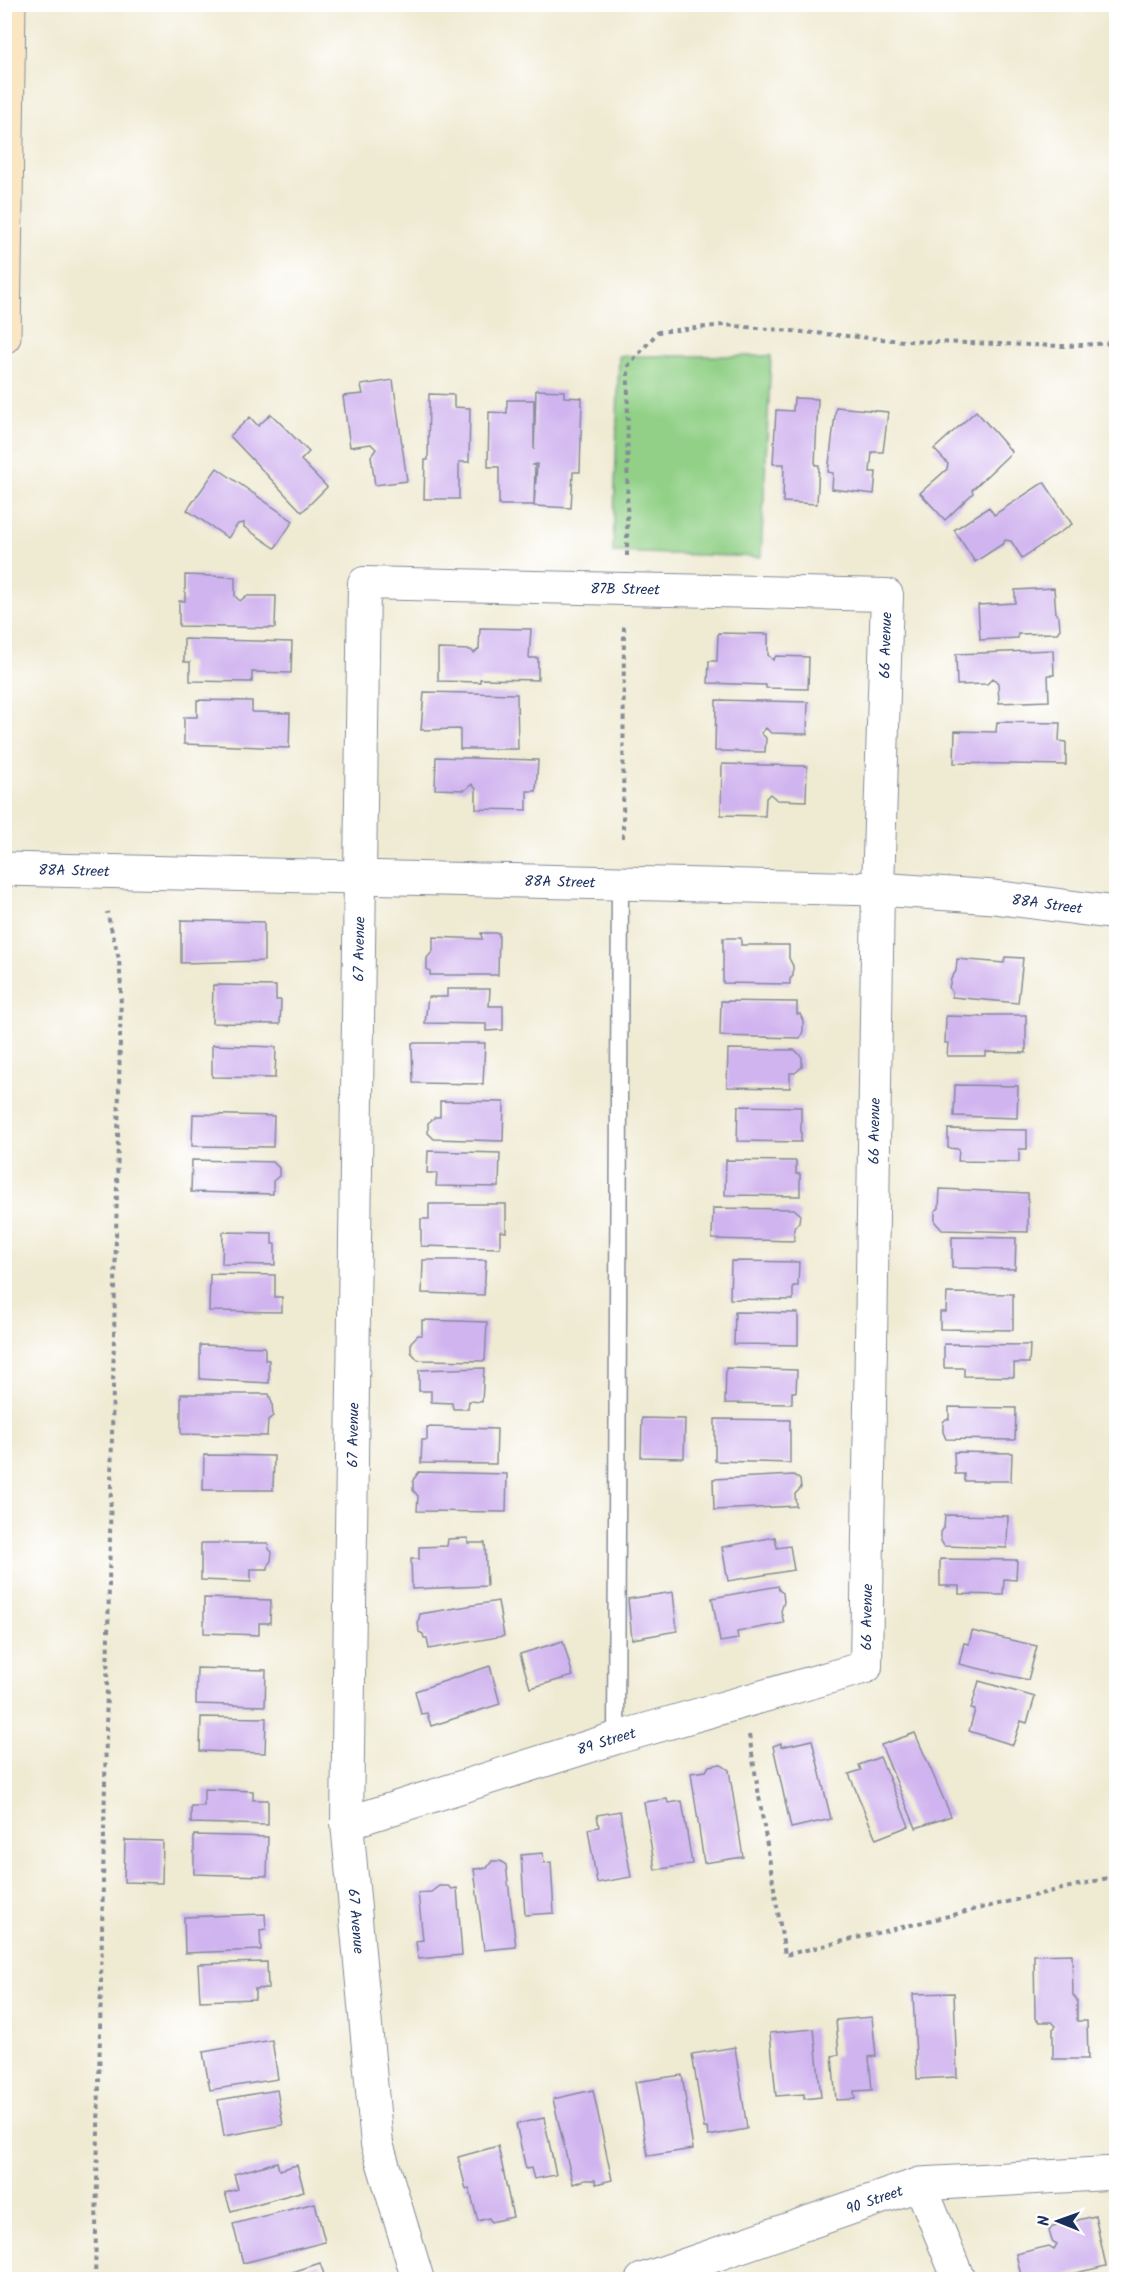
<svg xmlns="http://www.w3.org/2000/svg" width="1121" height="2284" font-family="Kalam,sans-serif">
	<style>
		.green { fill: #91d086; stroke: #568072; stroke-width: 1.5 }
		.building { fill: #d0b4ef }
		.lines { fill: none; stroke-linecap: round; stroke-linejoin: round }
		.service-casing { stroke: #858c98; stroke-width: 19 }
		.minor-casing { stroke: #858c98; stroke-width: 34 }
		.tertiary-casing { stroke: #858c98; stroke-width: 35 }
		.secondary-casing { stroke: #858c98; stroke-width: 35 }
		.path { stroke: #858c98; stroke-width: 4; stroke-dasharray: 4.5 4.5; stroke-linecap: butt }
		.service { stroke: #fff; stroke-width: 16 }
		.minor { stroke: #fff; stroke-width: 32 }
		.tertiary { stroke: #fff; stroke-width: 33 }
		.secondary { stroke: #fbe6c4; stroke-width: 33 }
		.labels { text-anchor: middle; stroke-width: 5; stroke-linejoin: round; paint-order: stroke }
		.street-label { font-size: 15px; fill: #1b2f5e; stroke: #fff }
	</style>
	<rect width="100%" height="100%" fill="#fff"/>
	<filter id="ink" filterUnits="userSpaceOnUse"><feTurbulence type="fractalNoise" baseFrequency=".0167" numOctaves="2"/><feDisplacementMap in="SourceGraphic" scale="12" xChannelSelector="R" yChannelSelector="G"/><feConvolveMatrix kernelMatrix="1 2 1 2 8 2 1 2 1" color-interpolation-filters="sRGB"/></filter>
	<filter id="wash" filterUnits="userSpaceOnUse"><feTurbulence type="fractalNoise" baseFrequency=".008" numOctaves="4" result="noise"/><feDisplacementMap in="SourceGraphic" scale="24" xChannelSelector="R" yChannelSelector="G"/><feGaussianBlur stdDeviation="1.35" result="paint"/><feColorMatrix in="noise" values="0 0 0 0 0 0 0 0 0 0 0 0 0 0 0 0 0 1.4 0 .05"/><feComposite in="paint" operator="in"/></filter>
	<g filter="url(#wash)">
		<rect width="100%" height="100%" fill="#efead2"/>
		<!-- green -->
		<path class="green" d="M619 356H771L761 557 613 552Z"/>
		<g id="blocks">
			<!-- building -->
			<path class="building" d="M393 380 407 481 375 485 371 456 376 449 371 444 350 447 343 396 363 394 361 385Z
				M536 390 564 391V397L582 398 580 472H573L571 508 534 506 537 464 533 465 535 466 534 505H499V467H488L489 412 507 413V400H534V450Z
				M429 394 454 395V407L470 408 469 462H459V499H424L425 460H428Z
				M794 398 818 399 815 465H819L817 504 783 502 784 464H773L776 410 793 411Z
				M836 407 888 412 883 452H872L870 472H876L874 494 832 489 833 473 828 472Z
				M976 411 1012 452 972 490 973 493 945 520 920 493 947 469 948 464 934 449Z
				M271 414 309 452 301 460 327 487 302 512 230 436 250 417 258 426Z
				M217 468 293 521 275 548 244 527V523L238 524 228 538 187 510Z
				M1044 482 1072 524 1022 558 1011 541 1005 540 1004 543 975 562 954 530 989 507 994 515Z
				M185 575 235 577V596L240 601 246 596H276L275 628 179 626V601H185Z
				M1054 588 1056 614 1059 617 1060 629 1057 633 1018 634V638L980 640 978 605 1015 603V590Z
				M480 628 531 629 529 658H538V680L480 679V682L438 681V649L471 650 474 653 479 649Z
				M718 633 768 634V655L773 660 776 656 809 657 808 689 766 688V685L708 683 709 661H717Z
				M184 639 292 642 291 673 252 672V682L190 681V662H184Z
				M1053 650 1054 675H1048L1049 701 999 703 998 683 993 678 987 684 957 685 956 654Z
				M424 692 517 694 518 749H460V729L421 730Z
				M197 700 252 701V712L290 713 289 748 184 744V717H197Z
				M716 700 808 702 807 734 771 733 766 728 761 733 766 738 765 752 715 751Z
				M997 722 1060 723 1059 741 1066 742V765L954 763 955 731 996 732Z
				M436 757 538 760 536 791H527V810L476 809V789L472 784 465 790 435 789Z
				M722 764 807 766 806 801 777 800 770 794 766 798 765 816 721 815Z
				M181 920 264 922V961L181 963Z
				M481 933H499L498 975H430V971L427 969V958L433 951V937L482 939Z
				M723 938H741V945H789V958L793 966V976L790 979V984L723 983Z
				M1005 957 1023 958 1018 1003 952 997V992L949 988 951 979 956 971 957 959 1004 963Z
				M213 985 276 986V1000H281L280 1024 212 1023Z
				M447 989H490L489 1006H503V1030L486 1031V1024L425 1023 428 997H447Z
				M721 1001 797 1002V1014H800L803 1021V1031L800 1038 720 1036Z
				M984 1015H1026V1053L986 1052V1056H947L948 1043H945L946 1016 984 1017Z
				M412 1043H485L483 1084 413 1083Z
				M212 1045 276 1047 275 1078 212 1077Z
				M728 1049 795 1050 802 1057V1067L795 1073H790V1088L727 1087Z
				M955 1085 1018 1086 1017 1118 954 1116Z
				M440 1101 504 1102 503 1141 434 1139 428 1133V1123L435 1117H440Z
				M738 1106 801 1107V1142L737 1141Z
				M193 1114 274 1116 273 1147 192 1146Z
				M948 1129 1027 1130V1149H1019V1162L958 1161 959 1149 948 1148Z
				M428 1151 500 1153 499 1187 436 1186 437 1173H427Z
				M192 1160 273 1162 279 1168V1176L273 1181V1194L191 1192Z
				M726 1160 796 1161V1174H800V1196L725 1195Z
				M940 1189 1028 1193V1232L942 1230 935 1222V1211L939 1208Z
				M429 1204H506V1232L500 1231V1248L421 1246V1219H429Z
				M713 1208 794 1209 800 1214 799 1222 794 1228V1241L712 1239Z
				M223 1232 272 1233V1244H275V1265L222 1264Z
				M952 1237 1016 1238 1015 1269 952 1268Z
				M423 1260H486L484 1295 422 1293Z
				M731 1261 799 1262 798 1286H793V1300L730 1299Z
				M210 1274 275 1275V1297H282V1312L209 1311Z
				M947 1293 1013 1294V1330L940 1329V1312H946Z
				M735 1312 798 1313V1345L734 1344Z
				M422 1320 487 1322 485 1361 418 1360 411 1352V1342L418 1335H422Z
				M944 1344 1030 1345 1029 1363H1014V1377L964 1376V1368H944Z
				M200 1345 265 1347V1360H269V1383L200 1379Z
				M484 1368 482 1402 469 1401 468 1409H453L452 1403 431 1402V1391H419V1370Z
				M726 1368 797 1370 796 1392H792V1404L725 1403Z
				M181 1394H269L272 1403 273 1416 268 1420 267 1436 181 1434Z
				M949 1407 1016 1408 1015 1440 946 1439 943 1432V1422L946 1419H949Z
				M642 1418 685 1419 684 1458 641 1457Z
				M715 1419 790 1420V1463L715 1461Z
				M427 1427 497 1429 496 1464 421 1463 422 1440H427Z
				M954 1452 1012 1453 1011 1481H964V1474H955Z
				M204 1455 274 1456 273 1490H203Z
				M419 1472 507 1474 506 1512 417 1511 418 1496 413 1490V1480Z
				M794 1475 800 1480 801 1488 795 1494 796 1506 714 1510 713 1479Z
				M945 1515 1008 1516 1007 1548 944 1546 941 1541V1532L944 1528Z
				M775 1537 777 1548 790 1546 794 1570 728 1581 722 1547Z
				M468 1538V1543H485L487 1586 412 1589 411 1559H419V1547L447 1546 448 1539Z
				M201 1543H268L269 1549 272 1552 271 1561 269 1563 268 1569H251V1582L201 1580Z
				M940 1559 1017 1560 1016 1580 1004 1579 1003 1595 959 1594V1586H940Z
				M778 1586 779 1590 783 1593 784 1602 781 1611 784 1623 737 1632 738 1639 720 1642 712 1598Z
				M673 1592 677 1631 632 1639 628 1599Z
				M204 1598 271 1600 270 1623H259V1635L204 1633Z
				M498 1601 504 1636 429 1649 427 1638H424L423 1634 419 1632 418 1622 420 1614Z
				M972 1631 1037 1646 1028 1680 959 1664 964 1643 969 1644Z
				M563 1641 573 1676 530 1688 520 1654Z
				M490 1666 500 1704 431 1726 427 1713 421 1714 415 1691Z
				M197 1668 266 1670 265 1706 196 1704Z
				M979 1681 1035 1697 1027 1723 1021 1721 1013 1745 969 1731 975 1710 971 1709Z
				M201 1717 266 1718 265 1753 200 1751Z
				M915 1733 951 1816 916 1828 881 1745Z
				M812 1740 831 1819 791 1828 773 1746 781 1743V1747Z
				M880 1757 909 1826 876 1839 849 1774 861 1770 859 1765Z
				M720 1764 729 1770 743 1857 704 1863 691 1773 706 1771 709 1766Z
				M204 1789 253 1791V1800H268V1825L191 1823V1806H204Z
				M667 1799 668 1803 682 1801 692 1864 655 1870 644 1802Z
				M620 1811 631 1877 597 1883 588 1829 599 1827 597 1815Z
				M194 1835 268 1837 267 1876 194 1874Z
				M125 1840 163 1841 162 1883 124 1882Z
				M543 1853 544 1863 551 1862 554 1913 525 1915 521 1855Z
				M492 1861H500L506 1865 516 1947 484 1950 474 1869 487 1868Z
				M439 1886H448L452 1889 457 1888 462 1955 418 1959 416 1941 423 1940 418 1893 431 1892Z
				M265 1914 266 1929 260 1930 261 1950 185 1953 184 1917Z
				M1072 1954 1073 1995 1077 2000V2021H1087L1088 2059H1053V2029L1056 2026 1052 2022H1039L1035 2017 1034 1955Z
				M267 1962 268 1988 255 1989V1999L200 2001 198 1964Z
				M954 1993 957 2077 917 2079 913 1994Z
				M872 2017 876 2056 869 2057 872 2090 854 2091 855 2099 836 2100 832 2056 839 2055 836 2020Z
				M814 2029 821 2097 804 2099V2094L776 2096 770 2033Z
				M272 2040 278 2079 210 2090 203 2052Z
				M735 2047 747 2129 708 2136 707 2128H704L692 2054Z
				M682 2075 693 2149 648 2156 635 2082Z
				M277 2090 283 2125 224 2136 218 2100Z
				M593 2090 612 2180 596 2184 595 2180H585L573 2184 553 2099Z
				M544 2118 556 2175 534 2179 531 2168 526 2169 516 2124Z
				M498 2146 513 2217 491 2222 489 2218 478 2221 469 2188 466 2189 458 2157Z
				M277 2162 279 2170 297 2165 304 2191 231 2211 225 2193 238 2189 234 2174Z
				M315 2203 325 2242 243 2263 233 2224Z
				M1095 2216 1106 2266 1045 2280H1022L1016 2254 1049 2246 1054 2249 1057 2244 1052 2241 1049 2231 1053 2226Z
				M320 2263 326 2280H271V2279Z"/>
		</g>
	</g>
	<g filter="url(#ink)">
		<use href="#blocks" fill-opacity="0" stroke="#858c98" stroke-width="1.5"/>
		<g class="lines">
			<defs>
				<path id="service" d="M616 1738 620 882"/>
				<g id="minor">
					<path id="s1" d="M347 1823 616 1738 866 1667 878 889 887 595 364 583 347 1823 377 2144 418 2280"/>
					<path d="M920 2184 959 2280"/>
				</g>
				<g id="tertiary">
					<path id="s2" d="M4 869 878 889 994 897 1116 913"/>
					<path id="s3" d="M642 2280 920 2184 1116 2173"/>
				</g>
				<path id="secondary" d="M4 337 9 4"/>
			</defs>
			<!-- service casing -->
			<use href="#service" class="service-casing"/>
			<!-- minor casing -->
			<use href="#minor" class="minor-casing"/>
			<!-- tertiary casing -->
			<use href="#tertiary" class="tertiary-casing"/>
			<!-- secondary casing -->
			<use href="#secondary" class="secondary-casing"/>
			<!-- path -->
			<path class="path" d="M627 556 628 366 658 332 724 325 904 341 1063 346 1116 343
				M623 838 624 623
				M749 1735 785 1955 1116 1876
				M95 2280 121 988 119 959 107 912"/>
			<!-- service -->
			<use href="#service" class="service"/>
			<!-- minor -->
			<use href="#minor" class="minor"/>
			<!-- tertiary -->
			<use href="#tertiary" class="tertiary"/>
			<!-- secondary -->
			<use href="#secondary" class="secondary"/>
		</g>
	</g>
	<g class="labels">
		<!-- street labels -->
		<g class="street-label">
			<text transform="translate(625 589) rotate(1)" y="5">87B Street</text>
			<text dy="5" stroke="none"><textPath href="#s1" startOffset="1564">66 Avenue</textPath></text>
			<text dy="5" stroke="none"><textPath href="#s2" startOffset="70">88A Street</textPath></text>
			<text dy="5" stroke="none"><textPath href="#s2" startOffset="556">88A Street</textPath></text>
			<text dy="5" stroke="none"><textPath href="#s2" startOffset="1044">88A Street</textPath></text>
			<text transform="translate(359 949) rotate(-89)" y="5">67 Avenue</text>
			<text dy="5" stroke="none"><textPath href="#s1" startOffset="1078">66 Avenue</textPath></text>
			<text transform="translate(353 1435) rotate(-89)" y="5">67 Avenue</text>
			<text dy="5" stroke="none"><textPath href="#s1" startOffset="592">66 Avenue</textPath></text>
			<text dy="5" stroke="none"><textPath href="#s1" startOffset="272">89 Street</textPath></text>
			<text dy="5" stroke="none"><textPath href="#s1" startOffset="3476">67 Avenue</textPath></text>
			<text dy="5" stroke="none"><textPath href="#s3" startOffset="246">90 Street</textPath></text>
		</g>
	</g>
	<!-- margin -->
	<rect width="1121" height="2284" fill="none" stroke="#fff" stroke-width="24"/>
	<!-- north arrow -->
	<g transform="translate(1058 2221) rotate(271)" stroke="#ffffff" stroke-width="4.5" paint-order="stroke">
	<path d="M0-4.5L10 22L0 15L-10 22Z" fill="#1b2f5e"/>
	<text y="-9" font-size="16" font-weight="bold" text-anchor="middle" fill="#1b2f5e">N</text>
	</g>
</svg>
